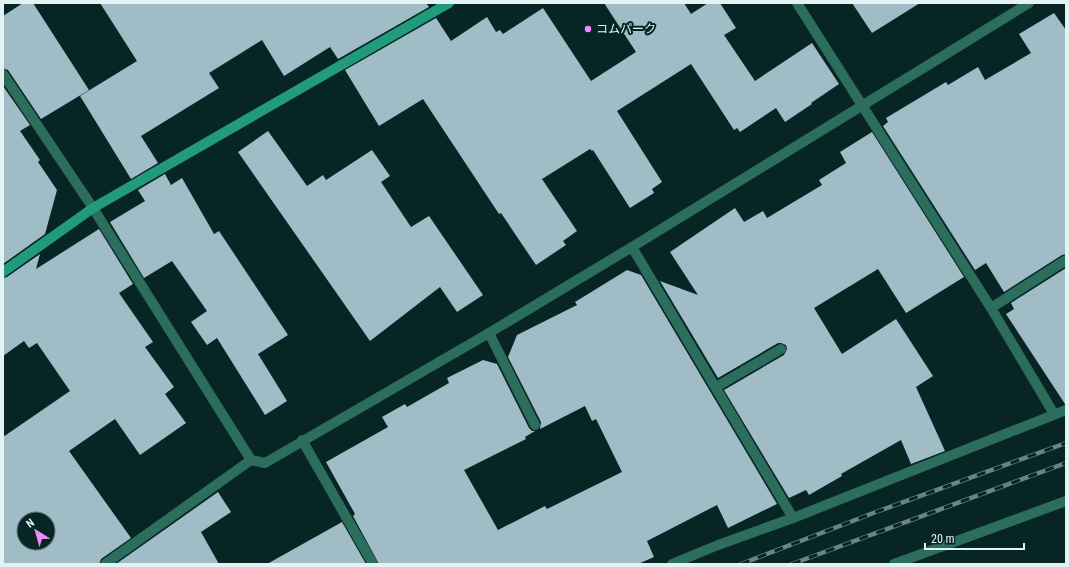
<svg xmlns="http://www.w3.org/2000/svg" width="1069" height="567" font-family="'Roboto Condensed','Noto Sans JP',sans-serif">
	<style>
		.building { fill: #9fbcc7; fill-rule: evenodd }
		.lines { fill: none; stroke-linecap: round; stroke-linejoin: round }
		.lane { stroke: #2c6e5b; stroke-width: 10 }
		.street { stroke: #2c6e5b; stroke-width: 10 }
		.secondary { stroke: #229a7c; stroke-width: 10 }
		.rail-casing { stroke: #6b8383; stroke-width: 4.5 }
		.rail { stroke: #072525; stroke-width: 3; stroke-dasharray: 9; stroke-linecap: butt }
		.poi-dot { fill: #ed8cf9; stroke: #072525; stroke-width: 1.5 }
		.labels { text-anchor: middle; stroke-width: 4; stroke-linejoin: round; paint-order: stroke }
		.poi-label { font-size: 12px; fill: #e3f3f3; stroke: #072525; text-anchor: start }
	</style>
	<rect width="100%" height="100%" fill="#072525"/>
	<!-- building -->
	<path class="building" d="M23 3H33L89 90 41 119 8 70 3 68V16Z
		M100 3H426L429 7 338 59 330 47 284 76 262 40 209 73 219 88 141 136 158 163 131 179 80 96 137 61Z
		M604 3H684L691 14 708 3H720L736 28 724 35 755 81 812 43 839 84 811 103 812 104 785 122 776 108 740 132 737 128 734 130 691 64 617 111 662 182 652 189 654 193 630 208 593 150 592 151 590 149 542 179 577 231 563 241 566 245 536 265 501 213 499 214 423 99 379 126 345 70 436 18 451 41 487 17 496 32 500 30 503 34 543 8 591 81 636 52Z
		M852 3H920L872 33Z
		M1054 13 1066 30V254L1062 255 1004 292 986 263 975 270 883 126 888 122 886 118 946 82 948 85 978 67 985 80 1031 53 1019 34Z
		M3 86 30 125 20 131 40 160 38 162 57 190 45 234 3 264Z
		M268 131 307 186 323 175 326 180 372 150 390 176 381 182 411 227 429 216 483 295 457 312 440 287 370 341 238 152Z
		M872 132 964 277 906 313 878 269 814 308 842 354 896 319 933 376 916 387 945 451 911 464 901 440 841 474 842 476 809 495 806 490 789 498 724 390 784 355 787 349 786 345 781 343H778L718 378 660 281 698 295 670 252 735 208 744 222 763 211 767 218 822 185 819 180 846 163 840 152Z
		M165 174 171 185 182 178 214 234 219 231 288 335 258 354 287 401 265 415 217 338 207 345 191 322 207 311 172 261 144 278 110 222 145 201 138 190Z
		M99 229 133 284 119 293 153 342 145 347 174 387 165 394 186 423 140 455 115 419 69 451 131 538 101 559 99 564H3V437L70 391 37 343 29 348 24 341 3 356V278L7 277 40 254 36 269ZM24 519H48V543H24Z
		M1066 268V404H1065L1006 314 1014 309 1011 303Z
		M627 270 641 275 777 504 728 528 717 505 647 541 654 557 638 564H379L353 516 355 514 326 462 388 427 382 417 405 404 407 407 449 383 447 378 483 360 497 364 529 428 532 431H535L525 437 526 439 464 470 498 530 545 506 547 509 622 472 596 419 592 421 585 406 540 429 541 422 508 357 517 335 577 305 575 302Z
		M218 492 231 512 201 532 219 564H116Z
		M342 522 366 564H267Z"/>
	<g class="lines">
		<!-- lane -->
		<path class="lane" d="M797 3 991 308 1054 414
			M632 247 793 518
			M991 308 1066 260
			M489 333 535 425
			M716 387 781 349
			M302 440 373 564
			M105 564 251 460"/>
		<!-- street -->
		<path class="street" d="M3 74 93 208 251 460 265 463 489 333 632 247 1029 3
			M672 564 718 545 793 518 1066 410
			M894 564 1066 501"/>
		<!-- secondary -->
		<path class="secondary" d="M3 272 93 208 449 3"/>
		<defs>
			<path id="rail" d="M741 564 876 512 1066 443
				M792 564 1066 463"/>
		</defs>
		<!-- rail casing -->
		<use href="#rail" class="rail-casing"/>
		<!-- rail -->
		<use href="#rail" class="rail"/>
	</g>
	<!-- markers -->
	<circle class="poi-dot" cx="588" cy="29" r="4"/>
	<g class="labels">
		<!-- poi labels -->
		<g class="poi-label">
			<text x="596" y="33">コムパーク</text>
		</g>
	</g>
	<!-- border -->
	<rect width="1069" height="567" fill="none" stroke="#e3f3f3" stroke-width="8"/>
	<!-- north arrow -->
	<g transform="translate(36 531) rotate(323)"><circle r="19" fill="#072525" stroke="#5f7777"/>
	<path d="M0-3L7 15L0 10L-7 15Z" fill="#ed8cf9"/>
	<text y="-6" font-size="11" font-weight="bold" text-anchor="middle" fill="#e3f3f3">N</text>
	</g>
	<!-- scale -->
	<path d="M925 543v6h99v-6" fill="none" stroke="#e3f3f3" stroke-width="2"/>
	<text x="931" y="543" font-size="12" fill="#e3f3f3" stroke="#072525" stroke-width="3" paint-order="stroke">20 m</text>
</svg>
